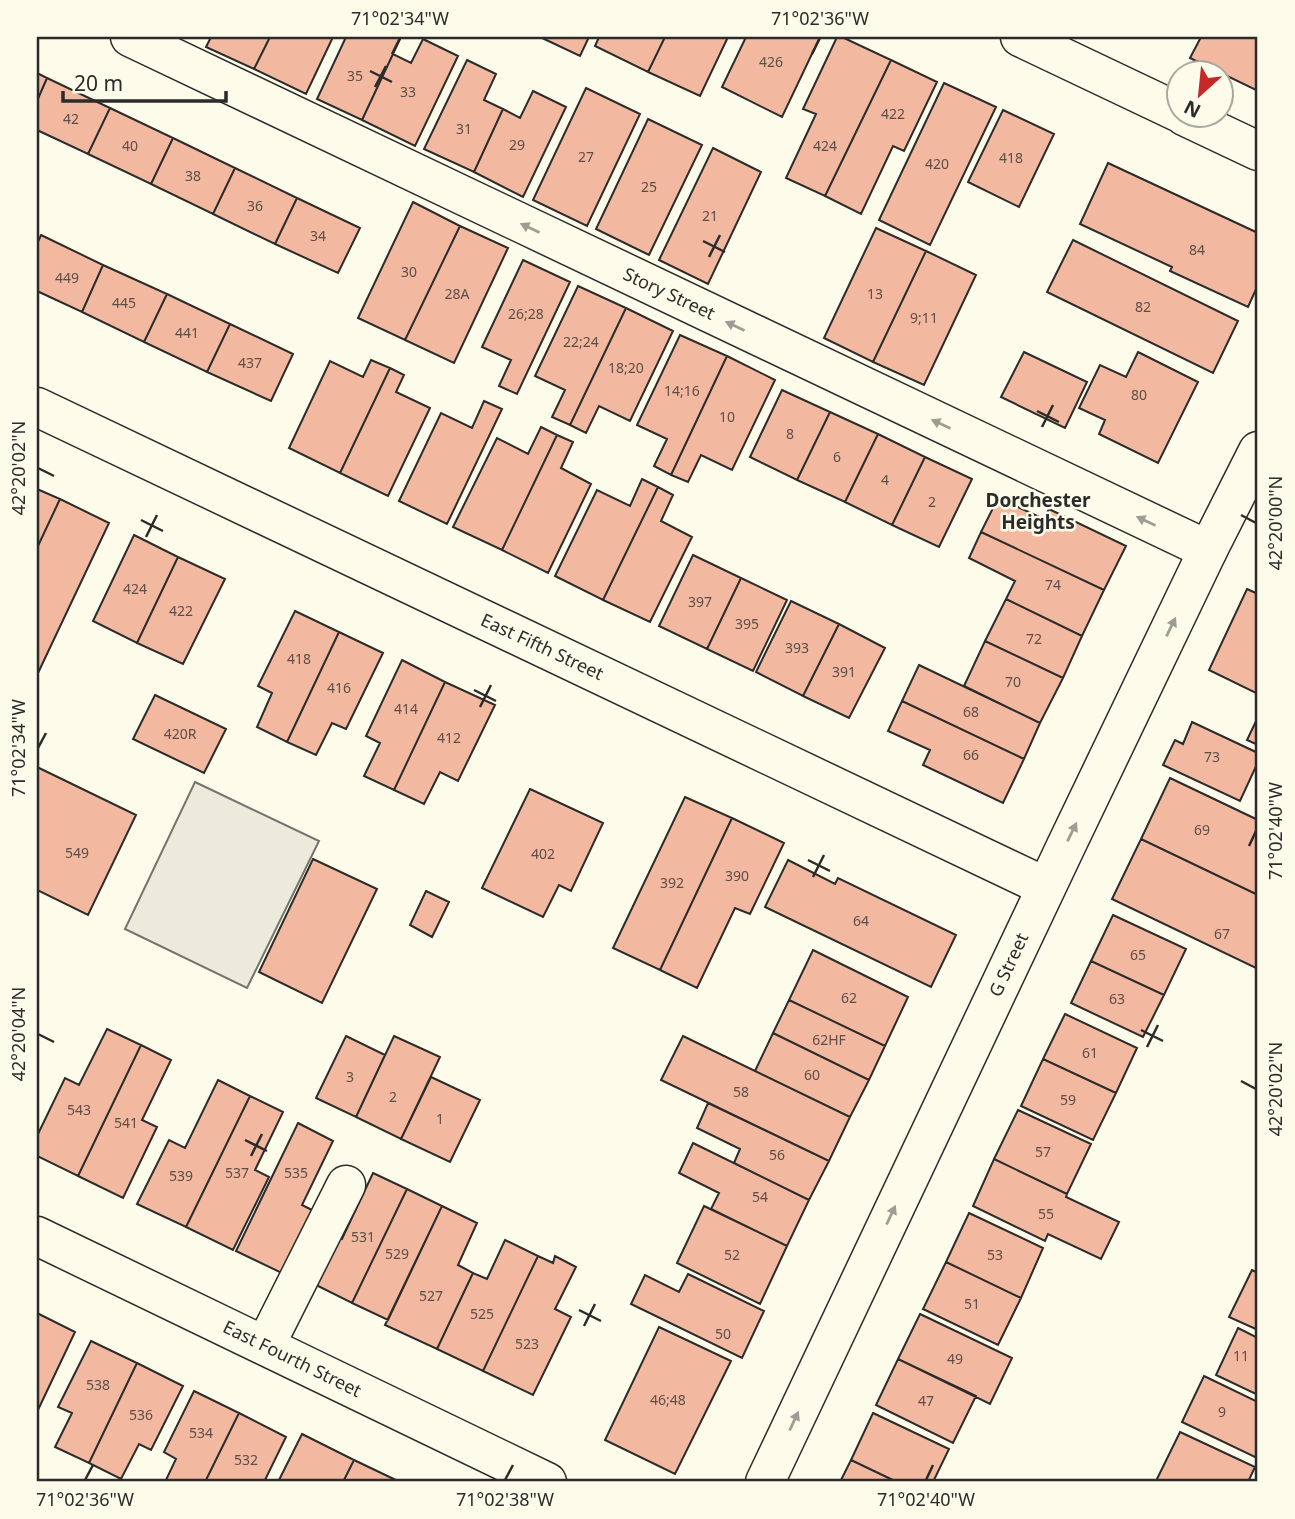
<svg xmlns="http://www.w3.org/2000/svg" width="1295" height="1519" font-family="'Noto Sans',sans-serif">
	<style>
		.parking { fill: #eceadb; stroke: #74746e; stroke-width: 2 }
		.building { fill: #f2b8a0; stroke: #2b2b2b; stroke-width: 2 }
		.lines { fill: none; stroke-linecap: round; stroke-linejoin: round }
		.street-casing { stroke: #2b2b2b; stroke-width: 41 }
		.secondary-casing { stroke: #2b2b2b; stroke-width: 41 }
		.street { stroke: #fdfbea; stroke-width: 38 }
		.secondary { stroke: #fdfbea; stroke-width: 38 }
		.oneway { fill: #9e9d94 }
		.ticks { fill: none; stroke: #2b2b2b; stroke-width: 2.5 }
		.labels { text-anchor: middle; stroke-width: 5; stroke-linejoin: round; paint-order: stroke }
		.number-label { font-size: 14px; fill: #5d4e48 }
		.street-label { font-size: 18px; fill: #2b2b2b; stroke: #fdfbea }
		.neighbourhood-label { font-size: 19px; font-weight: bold; fill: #2b2b2b; stroke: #fdfbea }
		.neatline { fill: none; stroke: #2b2b2b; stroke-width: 2.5 }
		.ticks-label { font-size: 18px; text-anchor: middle; fill: #2b2b2b }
	</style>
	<rect width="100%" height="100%" fill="#fdfbea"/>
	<!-- parking -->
	<path class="parking" d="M195 782 319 841 247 988 125 929Z"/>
	<!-- building -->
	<path class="building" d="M211 37H270L254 69 206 47Z
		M270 37H333L306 94 254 69Z
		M346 37H401L362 120 317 99Z
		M540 37H589L580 56Z
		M599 37H665L648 72 595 46Z
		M665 37H728L700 96 648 72Z
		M746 37H820L782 117 722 87Z
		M837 37H842L891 60 825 196 786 178 816 114 803 109Z
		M1201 37H1258V91L1190 58Z
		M423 39 458 56 415 146 362 120 393 54 411 63Z
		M467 60 496 74 484 100 503 109 474 172 424 149Z
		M891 60 937 82 904 151 893 146 861 214 825 196Z
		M37 73 47 78 37 101Z
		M47 78 110 108 88 154 37 130V101Z
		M944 83 996 107 930 245 879 220Z
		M586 88 640 114 587 226 533 200Z
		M533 91 566 107 523 197 474 172 503 109 520 118Z
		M110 108 173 138 151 184 88 154Z
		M1003 110 1054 134 1019 207 968 182Z
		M648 119 702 145 649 255 596 229Z
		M173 138 235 168 213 214 151 184Z
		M713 148 761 172 708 284 659 260Z
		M1108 163 1258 233V285L1248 307 1170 271 1172 267 1080 224Z
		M235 168 297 198 275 244 213 214Z
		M297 198 360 228 338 273 275 244Z
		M413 202 460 226 405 340 358 318Z
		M460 226 508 248 454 363 405 340Z
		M876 228 926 251 873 362 824 338Z
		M41 235 103 265 82 312 37 291V244Z
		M1073 240 1238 321 1213 373 1047 292Z
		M926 251 976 275 924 385 873 362Z
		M523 260 570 282 517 394 499 386 511 360 482 347Z
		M103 265 167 294 144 342 82 312Z
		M578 286 626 308 570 425 552 417 565 390 535 376Z
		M167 294 230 324 207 372 144 342Z
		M626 308 673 331 630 421 599 406 586 433 570 425Z
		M230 324 293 354 271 401 207 372Z
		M680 335 727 356 671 475 654 466 667 439 637 425Z
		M1024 352 1087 382 1065 428 1001 397Z
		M1138 352 1198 382 1158 463 1099 434 1105 420 1079 408 1100 365 1126 377Z
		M727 356 775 380 732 470 701 455 688 482 671 475Z
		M371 360 390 368 340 473 289 448 330 361 363 377Z
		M390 368 404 375 396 392 430 408 388 496 340 473Z
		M782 390 830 412 797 480 750 457Z
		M484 401 502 409 447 524 399 501 441 413 472 428Z
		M830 412 878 434 845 502 797 480Z
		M541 427 557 435 502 550 453 527 497 438 528 454Z
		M878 434 925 457 892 525 845 502Z
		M557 435 573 442 561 468 591 484 548 573 502 550Z
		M925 457 972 479 939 547 892 525Z
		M642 479 658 487 603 600 555 576 597 490 630 506Z
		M658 487 673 495 661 521 692 537 650 622 603 600Z
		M37 489 60 499 37 548Z
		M998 498 1044 519 1049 509 1126 546 1104 590 981 532Z
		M60 499 109 523 38 673 37 548Z
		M981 532 1104 590 1082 636 1006 599 1015 581 969 558Z
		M134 535 178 557 137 643 93 621Z
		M693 555 741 578 707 649 659 626Z
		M178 557 225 579 183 664 137 643Z
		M741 578 787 600 753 671 707 649Z
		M1247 589 1258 594V694L1209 670Z
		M1006 599 1082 636 1063 678 985 641Z
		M791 601 839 624 803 696 756 672Z
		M295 611 339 632 287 742 257 727 272 693 258 686Z
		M839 624 885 648 849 718 803 696Z
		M339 632 383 653 346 729 332 723 316 755 287 742Z
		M985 641 1063 678 1040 723 964 686Z
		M402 660 445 682 394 790 364 776 380 743 366 736Z
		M919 665 1040 723 1024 759 902 701Z
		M445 682 495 705 458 781 440 772 424 804 394 790Z
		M155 695 226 729 204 773 133 739Z
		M902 701 1024 759 1003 803 923 765 930 750 888 731Z
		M1258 717V745L1247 740Z
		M1192 722 1258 753V762L1240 801 1163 765 1175 740 1183 744Z
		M37 767 136 815 88 915 37 890Z
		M1170 778 1258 820V895L1141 839Z
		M530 789 603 823 571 891 559 885 543 917 482 888Z
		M685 797 732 818 660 970 613 948Z
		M732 818 784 843 750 914 735 908 697 988 660 970Z
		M1141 839 1258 895V969L1112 899Z
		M313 859 377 889 322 1003 259 972Z
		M788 860 835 884 838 878 956 935 931 987 765 907Z
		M426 891 449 902 432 937 410 925Z
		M1113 915 1186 949 1164 995 1091 961Z
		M813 950 908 997 885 1046 789 1000Z
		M1091 961 1164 995 1143 1037 1071 1003Z
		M789 1000 885 1046 869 1080 773 1033Z
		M1065 1014 1137 1048 1116 1093 1043 1059Z
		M107 1029 141 1045 78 1176 37 1156V1136L65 1078 79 1085Z
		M773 1033 869 1080 850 1117 755 1071Z
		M346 1036 385 1055 356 1117 316 1098Z
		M394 1036 440 1057 401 1139 356 1117Z
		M683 1036 850 1117 829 1161 661 1080Z
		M141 1045 171 1060 142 1120 157 1127 123 1198 78 1176Z
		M1043 1059 1116 1093 1093 1140 1021 1106Z
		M431 1077 480 1100 450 1162 401 1139Z
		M218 1080 250 1096 186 1227 137 1204 169 1140 185 1148Z
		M250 1096 283 1112 255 1170 269 1177 233 1250 186 1227Z
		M708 1103 829 1161 809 1200 734 1163 740 1149 697 1128Z
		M1018 1110 1091 1144 1067 1194 994 1159Z
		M298 1123 333 1141 302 1205 316 1212 286 1275 236 1251Z
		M693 1143 809 1200 787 1246 711 1209 719 1193 679 1173Z
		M994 1159 1067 1194 1066 1197 1119 1222 1101 1259 1048 1234 1045 1241 973 1206Z
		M373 1173 407 1189 352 1303 310 1282 332 1234 342 1239Z
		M407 1189 442 1206 388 1320 352 1303Z
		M442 1206 477 1223 458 1265 473 1273 437 1349 385 1325Z
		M704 1206 787 1246 760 1304 677 1263Z
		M969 1213 1043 1248 1021 1298 946 1262Z
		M505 1240 538 1256 483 1371 437 1349 473 1273 487 1279Z
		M538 1256 553 1263 555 1256 576 1267 555 1309 571 1317 533 1395 483 1371Z
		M946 1262 1021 1298 998 1345 923 1309Z
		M1252 1270 1258 1273V1330L1229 1317Z
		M688 1274 764 1311 742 1358 631 1304 645 1275 679 1292Z
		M37 1313 75 1332 37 1412Z
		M920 1314 1012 1358 990 1404 898 1359Z
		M659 1327 731 1361 675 1474 605 1440Z
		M1238 1328 1258 1338V1395L1216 1375Z
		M91 1341 137 1363 89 1463 55 1447 72 1413 58 1407Z
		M898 1359 976 1396 953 1443 876 1405Z
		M137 1363 183 1386 151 1450 139 1444 121 1479 89 1463Z
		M1204 1376 1258 1402 1257 1458 1182 1422Z
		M194 1391 239 1413 205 1482H165L176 1459 164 1452Z
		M239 1413 286 1437 264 1482H205Z
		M873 1413 949 1449 933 1482H897L851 1460Z
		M1180 1432 1255 1467 1248 1482 1156 1481Z
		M302 1434 354 1460 343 1482H278Z
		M354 1460 400 1482H343Z
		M851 1460 897 1482H840Z"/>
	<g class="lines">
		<defs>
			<path id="street" d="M130 37 1208 550
				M1020 37 1180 113
				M1184 116 1258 151
				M37 407 1046 887
				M37 1236 547 1482
				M265 1346 346 1185"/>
			<path id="secondary" d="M765 1482 1066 846 1208 550 1258 451"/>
		</defs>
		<!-- street casing -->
		<use href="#street" class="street-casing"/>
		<!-- secondary casing -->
		<use href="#secondary" class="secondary-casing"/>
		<!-- street -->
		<use href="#street" class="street"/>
		<!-- secondary -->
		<use href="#secondary" class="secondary"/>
	</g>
	<!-- one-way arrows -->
	<defs><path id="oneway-solid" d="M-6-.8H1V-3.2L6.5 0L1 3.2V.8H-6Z" transform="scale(1.75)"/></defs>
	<g class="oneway">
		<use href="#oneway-solid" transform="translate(530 228) rotate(-155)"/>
		<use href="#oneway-solid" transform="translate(735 326) rotate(-155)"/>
		<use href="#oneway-solid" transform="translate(941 424) rotate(-155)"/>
		<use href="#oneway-solid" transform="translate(1146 521) rotate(-155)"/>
		<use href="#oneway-solid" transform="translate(1171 627) rotate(-64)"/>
		<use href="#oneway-solid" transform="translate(1072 832) rotate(-64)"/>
		<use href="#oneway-solid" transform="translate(891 1215) rotate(-65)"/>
		<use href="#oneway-solid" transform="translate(794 1421) rotate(-65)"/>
	</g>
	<!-- ticks -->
	<path class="ticks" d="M392 54 400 38M812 54 820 38M370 71 392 82M375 87 386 66M703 241 725 252M709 257 720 235M1037 411 1059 422M1042 427 1053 405M38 468 54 476M1241 515 1256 523M141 520 163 531M146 537 157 515M474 690 496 701M480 707 491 685M38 748 46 733M1249 846 1256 831M808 860 830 871M813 877 824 855M1141 1030 1163 1041M38 1034 54 1042M1147 1047 1158 1025M1241 1081 1256 1089M245 1140 267 1151M251 1156 262 1134M579 1310 601 1321M584 1326 595 1304M85 1480 93 1465M505 1480 513 1465M926 1480 933 1465"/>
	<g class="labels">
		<!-- number labels -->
		<g class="number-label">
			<text x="771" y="67">426</text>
			<text x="355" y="81">35</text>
			<text x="408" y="97">33</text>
			<text x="893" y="119">422</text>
			<text x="71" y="124">42</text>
			<text x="464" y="134">31</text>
			<text x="517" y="150">29</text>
			<text x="130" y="151">40</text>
			<text x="825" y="151">424</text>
			<text x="586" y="162">27</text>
			<text x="1011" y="163">418</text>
			<text x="937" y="169">420</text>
			<text x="193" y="181">38</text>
			<text x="649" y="192">25</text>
			<text x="255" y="211">36</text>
			<text x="710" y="221">21</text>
			<text x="318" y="241">34</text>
			<text x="1197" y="255">84</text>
			<text x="409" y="277">30</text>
			<text x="67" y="283">449</text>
			<text x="457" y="299">28A</text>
			<text x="875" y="299">13</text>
			<text x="124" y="308">445</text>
			<text x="1143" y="312">82</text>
			<text x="526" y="319">26;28</text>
			<text x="924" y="323">9;11</text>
			<text x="187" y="338">441</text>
			<text x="581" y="347">22;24</text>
			<text x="250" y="368">437</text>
			<text x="626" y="373">18;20</text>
			<text x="682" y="396">14;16</text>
			<text x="1139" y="400">80</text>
			<text x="727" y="422">10</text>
			<text x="790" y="439">8</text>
			<text x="837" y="462">6</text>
			<text x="885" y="485">4</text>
			<text x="932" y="507">2</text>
			<text x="1053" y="590">74</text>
			<text x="135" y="594">424</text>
			<text x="700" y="607">397</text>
			<text x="181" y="616">422</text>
			<text x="747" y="629">395</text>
			<text x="1034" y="644">72</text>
			<text x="797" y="653">393</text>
			<text x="299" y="664">418</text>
			<text x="844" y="677">391</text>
			<text x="1013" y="687">70</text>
			<text x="339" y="693">416</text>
			<text x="406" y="714">414</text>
			<text x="971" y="717">68</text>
			<text x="180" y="739">420R</text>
			<text x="449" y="743">412</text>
			<text x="971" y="760">66</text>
			<text x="1212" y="762">73</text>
			<text x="1202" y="835">69</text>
			<text x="77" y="858">549</text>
			<text x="543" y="859">402</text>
			<text x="737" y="881">390</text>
			<text x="672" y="888">392</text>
			<text x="861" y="926">64</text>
			<text x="1222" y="939">67</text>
			<text x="1138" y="960">65</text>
			<text x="849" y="1003">62</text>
			<text x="1117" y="1004">63</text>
			<text x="829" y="1045">62HF</text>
			<text x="1090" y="1058">61</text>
			<text x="812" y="1080">60</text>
			<text x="350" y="1082">3</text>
			<text x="741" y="1097">58</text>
			<text x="393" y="1102">2</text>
			<text x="1068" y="1105">59</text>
			<text x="79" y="1115">543</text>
			<text x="440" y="1124">1</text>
			<text x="126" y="1128">541</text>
			<text x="1043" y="1157">57</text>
			<text x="777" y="1160">56</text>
			<text x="237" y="1178">537</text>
			<text x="296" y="1178">535</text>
			<text x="181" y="1181">539</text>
			<text x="760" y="1202">54</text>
			<text x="1046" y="1219">55</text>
			<text x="363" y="1242">531</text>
			<text x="397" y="1259">529</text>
			<text x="732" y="1260">52</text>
			<text x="995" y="1260">53</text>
			<text x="431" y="1301">527</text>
			<text x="972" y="1309">51</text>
			<text x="482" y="1319">525</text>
			<text x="723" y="1339">50</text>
			<text x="527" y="1349">523</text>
			<text x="1241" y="1361">11</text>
			<text x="955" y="1364">49</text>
			<text x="98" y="1390">538</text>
			<text x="668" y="1405">46;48</text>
			<text x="926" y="1406">47</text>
			<text x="1222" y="1417">9</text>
			<text x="141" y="1420">536</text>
			<text x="201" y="1438">534</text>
			<text x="246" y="1465">532</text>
		</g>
		<!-- street labels -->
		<g class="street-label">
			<text transform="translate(669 294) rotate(25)" y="6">Story Street</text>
			<text transform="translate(542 647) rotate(25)" y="6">East Fifth Street</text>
			<text transform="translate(1009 965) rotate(-65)" y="6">G Street</text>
			<text transform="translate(292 1359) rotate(26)" y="6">East Fourth Street</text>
		</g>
		<!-- neighbourhood labels -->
		<g class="neighbourhood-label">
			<text x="1038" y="507">Dorchester<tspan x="1038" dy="22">Heights</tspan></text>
		</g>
	</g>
	<!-- border -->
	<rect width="1295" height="1519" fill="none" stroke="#fdfbea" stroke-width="77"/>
	<!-- north arrow -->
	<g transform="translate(1200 94) rotate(207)"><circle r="33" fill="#fdfbea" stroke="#a9a89e" stroke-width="2"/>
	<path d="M0-5L12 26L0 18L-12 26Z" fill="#c62828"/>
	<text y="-10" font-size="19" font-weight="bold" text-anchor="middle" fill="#2b2b2b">N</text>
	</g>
	<!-- scale -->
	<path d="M63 91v10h163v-10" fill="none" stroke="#2b2b2b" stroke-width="3.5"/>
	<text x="74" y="91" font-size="21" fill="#2b2b2b" stroke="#fdfbea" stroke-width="5" paint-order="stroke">20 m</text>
	<rect x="38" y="38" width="1218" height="1442" class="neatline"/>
	<g class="ticks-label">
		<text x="400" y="25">71°02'34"W</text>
		<text x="820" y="25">71°02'36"W</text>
		<text transform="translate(19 468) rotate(-90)" y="6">42°20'02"N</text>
		<text transform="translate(1276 523) rotate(-90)" y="6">42°20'00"N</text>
		<text transform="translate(19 748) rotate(-90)" y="6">71°02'34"W</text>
		<text transform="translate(1276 831) rotate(-90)" y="6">71°02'40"W</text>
		<text transform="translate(19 1034) rotate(-90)" y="6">42°20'04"N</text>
		<text transform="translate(1276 1089) rotate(-90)" y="6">42°20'02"N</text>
		<text x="85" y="1506">71°02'36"W</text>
		<text x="505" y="1506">71°02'38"W</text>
		<text x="926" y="1506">71°02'40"W</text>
	</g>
</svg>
